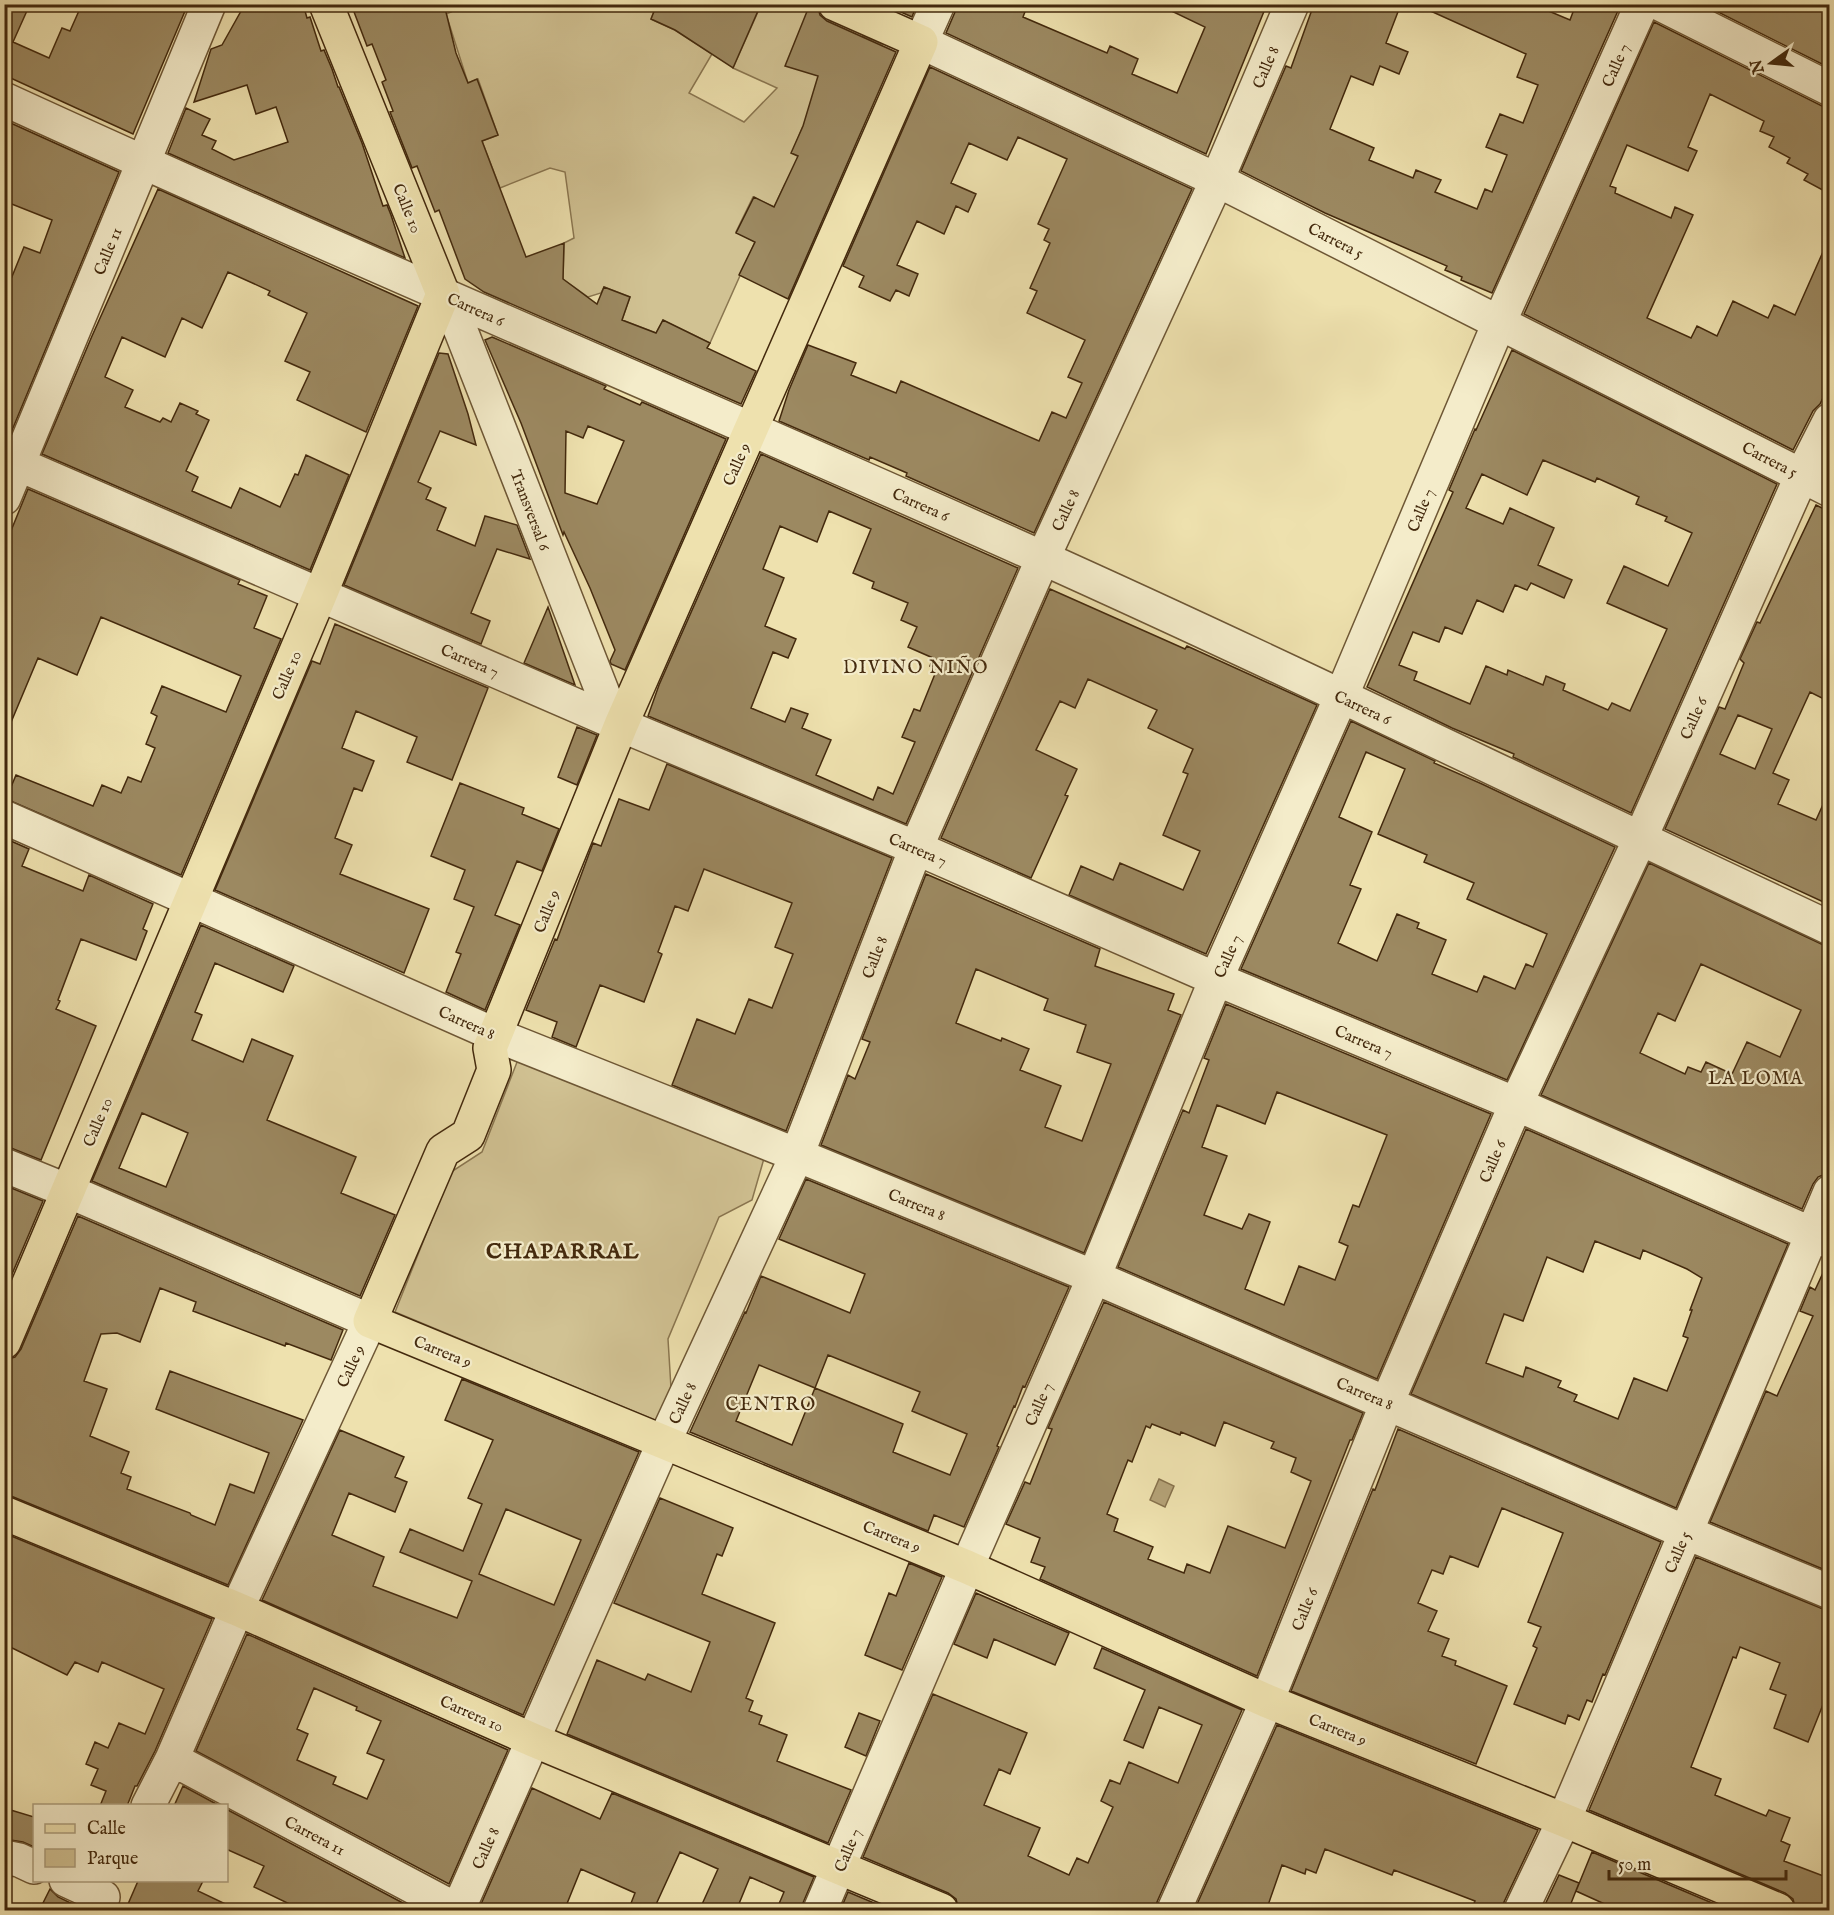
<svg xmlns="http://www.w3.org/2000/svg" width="1834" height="1915" font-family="'IM FELL English',serif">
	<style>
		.green { fill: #d1c293; stroke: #8a7650; stroke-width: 1.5 }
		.water { fill: #b4a277; stroke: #87724d; stroke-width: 1.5 }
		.building { fill: #9c8961; stroke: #43290d; stroke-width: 1.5; fill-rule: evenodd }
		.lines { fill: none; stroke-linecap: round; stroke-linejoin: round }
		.minor-casing { stroke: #6e5735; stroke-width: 36 }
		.major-casing { stroke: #43290d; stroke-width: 36 }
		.minor { stroke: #f4ecca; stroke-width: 33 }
		.major { stroke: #eee1ae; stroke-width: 33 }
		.labels { text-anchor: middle; stroke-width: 4.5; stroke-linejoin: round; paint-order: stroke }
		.street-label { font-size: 16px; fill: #43290d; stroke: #f4ecca }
		.neighbourhood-label { font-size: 18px; letter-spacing: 1.5px; fill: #43290d; stroke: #f4ecca }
		.district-label { font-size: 22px; font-weight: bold; letter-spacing: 1.5px; fill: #43290d; stroke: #f4ecca }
	</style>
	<rect width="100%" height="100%" fill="#eee1ae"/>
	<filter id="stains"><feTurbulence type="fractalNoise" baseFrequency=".00333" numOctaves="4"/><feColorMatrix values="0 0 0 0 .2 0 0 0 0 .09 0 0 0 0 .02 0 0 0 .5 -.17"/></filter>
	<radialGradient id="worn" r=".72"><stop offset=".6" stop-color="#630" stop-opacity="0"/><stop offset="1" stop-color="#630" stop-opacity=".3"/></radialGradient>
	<!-- green -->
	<path class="green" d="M470 4 652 5 656 6 651 19 675 30 712 54 689 93 744 122 777 88 733 68 761 5H803L809 8 825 34 832 19 882 39V44L863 36 827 113 803 126 792 153 803 159 785 184 774 207 753 197 736 232 755 242 710 343 663 320 656 333 622 320 630 297 604 287 601 293 588 297 563 279 564 243 574 238 565 172 550 168 500 188 482 141 498 135 478 79 468 83 446 14Z
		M519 1057 765 1155 752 1200 719 1217 668 1339 671 1388 657 1421 395 1312 451 1172 482 1152Z"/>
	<!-- water -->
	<path class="water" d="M1159 1479 1174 1486 1165 1507 1150 1500Z"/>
	<!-- building -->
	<path class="building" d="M4 4H30L13 42 49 58 62 28 70 31 82 4H188L133 134 4 75Z
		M245 4H303L307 18 310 17 321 51 324 50 332 69 338 87H339L362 143 383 206 387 205 391 215 405 258 168 153 186 108 210 119 202 135 216 141 212 149 234 160 288 142 276 107 256 114 247 85 194 102 211 49 222 45Z
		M351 4H444L456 53 468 83 477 79 498 135 482 141 526 257 564 243 563 279 597 304 604 287 630 297 622 320 656 333 663 320 710 343 707 348 756 371 741 404 484 292 465 279 439 210 435 212 417 166 412 168 390 112 393 111 382 82 386 80 372 44 367 46Z
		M657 4H761L733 68 675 30 651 19Z
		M810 4H817L820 15 827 21 896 52 788 299 739 275 755 242 736 233 754 197 774 207 798 156 791 153 803 126 818 76 785 66Z
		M883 4H917L912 17Z
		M956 4H1028L1023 17 1107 53 1110 46 1138 59 1132 74 1177 93 1205 27 1157 4H1267L1206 154 946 33 955 12Z
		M1314 4H1401L1386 43 1408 52 1399 74 1380 66 1373 85 1351 76 1330 129 1374 148 1369 160 1413 178 1416 170 1441 180 1435 192 1477 209 1485 189 1492 192 1507 155 1486 147 1500 114 1523 123 1538 85 1517 77 1526 54 1415 4H1532L1570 20 1576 4H1621L1492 293 1461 280 1462 277 1445 270 1447 266 1325 213 1241 171 1286 66 1291 68Z
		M1707 4H1830V68L1706 6Z
		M1654 22 1822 106 1830 107V194L1804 180 1808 174 1787 163 1790 158 1769 147 1774 137 1760 131 1764 121 1710 94 1688 147 1697 151 1688 171 1627 145 1610 186 1616 188 1615 193 1671 218 1675 207 1693 215 1647 318 1691 338 1697 326 1717 336 1733 301 1768 318 1774 305 1795 315 1830 236V383L1820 404 1813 411 1793 450 1524 314Z
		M930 67 1192 189 1034 533 906 476 907 473 870 457 869 460 779 421 789 390 808 345 856 363 851 375 896 393 901 381 1039 441 1052 412 1066 418 1082 383 1068 377 1085 340 1027 313 1037 291 1030 288 1050 243 1044 240 1049 229 1038 224 1067 159 1018 137 1007 160 969 143 951 183 976 194 968 212 956 206 944 234 917 221 897 265 918 274 909 296 896 290 890 301 859 287 864 276 843 266Z
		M4 120 119 172 8 440H4V276L11 279 24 247 40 253 52 220 4 201Z
		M158 189 418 306 366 432 297 400 310 372 285 361 307 313 268 295 270 291 228 272 202 328 182 318 165 357 122 337 105 377 133 390 125 407 160 422 163 418 171 422 180 403 198 411 196 414 209 420 186 471 198 477 192 491 231 508 240 488 280 507 295 474 298 475 306 455 349 475 310 570 42 454 92 336Z
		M492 337 606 386 604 389 640 405 642 402 726 439 625 670 611 664 610 661 615 650 590 588 564 532 563 535 521 423 485 340ZM588 426 624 441 597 504 565 493 566 431 583 438Z
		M1512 350 1777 484 1631 813 1513 757 1514 754 1452 728 1367 687 1453 492 1449 490 1475 429 1476 430ZM1543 460 1595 482 1597 478 1639 497 1636 504 1667 517 1665 521 1692 533 1668 586 1624 566 1607 603 1667 629 1630 711 1612 703 1608 710 1563 690 1565 684 1546 676 1543 685 1508 670 1507 675 1486 666 1470 704 1414 680 1417 672 1399 665 1413 632 1439 642 1445 627 1462 634 1477 600 1503 612 1515 585 1527 590 1531 583 1564 598 1572 580 1538 565 1554 528 1510 508 1503 524 1466 508 1482 474 1527 495Z
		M439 353 448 354 468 414 476 445 440 431 418 482 431 488 426 499 446 508 437 530 475 546 485 516 517 525 530 559 497 549 471 613 490 621 481 644 344 585Z
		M761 454 1018 568 906 824 648 716 659 685ZM829 511 871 529 853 573 874 582 872 588 908 603 901 620 917 627 908 647 933 658 930 666 937 669 920 711 914 709 902 737 915 742 893 794 878 787 873 800 816 775 831 740 802 728 808 714 791 708 785 722 751 708 773 652 788 658 796 639 765 626 784 578 763 569 780 526 817 542Z
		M28 489 240 580 238 584 267 596 254 628 281 639 181 875 6 799 16 775 93 806 102 785 121 793 128 777 141 782 155 748 146 744 157 716 151 713 162 686 226 712 241 676 101 617 77 675 38 658 4 739V548Z
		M1816 505 1830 512V702L1810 692 1773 773 1789 780 1778 804 1816 820 1830 789V905L1665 829 1719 707 1725 709 1744 663 1740 659 1757 622 1760 623ZM1738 715 1772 729 1755 769 1720 754Z
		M1050 589 1185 649 1187 646 1317 705 1206 954 1069 895 1081 866 1113 880 1120 863 1183 890 1200 851 1163 835 1188 774 1183 772 1193 749 1148 728 1157 710 1088 679 1075 708 1060 701 1036 750 1077 769 1065 795 1068 796 1031 878 941 838Z
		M548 607 575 685 524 663Z
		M335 624 488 688 452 780 407 762 417 737 356 711 342 748 374 761 362 791 354 788 335 838 352 845 340 874 429 909 404 973 215 890 312 661 320 664Z
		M1351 721 1435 761 1434 763 1482 784 1615 847 1507 1080 1241 969ZM1366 752 1405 769 1378 834 1427 855 1424 862 1474 883 1467 899 1547 934 1533 967 1526 964 1515 989 1484 976 1477 992 1432 974 1446 940 1417 928 1419 923 1397 914 1377 961 1338 943 1361 889 1350 885 1372 832 1339 817Z
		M577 727 597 735 577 785 558 777Z
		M667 764 892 858 786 1131 672 1085 697 1019 735 1034 749 999 772 1008 793 954 775 947 792 903 704 869 688 911 675 906 658 952 662 954 644 1002 600 985 576 1047 552 1037 557 1022 526 1010 555 939 557 940 593 843 601 846 619 799 649 810Z
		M460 783 524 808 522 814 559 829 542 871 517 861 495 915 520 925 485 1010 446 992 461 954 456 952 474 907 454 899 465 870 431 856Z
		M4 838 29 849 22 866 83 891 89 875 153 904 143 929 147 931 136 960 81 939 58 1000 60 1001 56 1009 96 1026 41 1160 11 1148 4 1147Z
		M1649 863 1830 948V1157L1823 1175 1818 1177 1813 1184 1802 1209 1541 1095ZM1701 964 1801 1010 1780 1057 1747 1042 1732 1074 1706 1062 1701 1072 1688 1067 1685 1074 1640 1053 1658 1013 1675 1021Z
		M926 874 1100 949 1095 966 1174 994 1168 1010 1181 1015 1084 1253 821 1145 848 1075 855 1079 870 1042 862 1039ZM976 969 1048 999 1044 1010 1086 1025 1077 1052 1111 1064 1082 1141 1045 1127 1061 1086 1020 1070 1029 1049 1002 1038 1001 1041 956 1023Z
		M201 925 294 966 283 992 215 963 195 1012 202 1015 192 1040 243 1062 252 1039 293 1056 267 1120 356 1157 341 1193 395 1215 360 1296 92 1181ZM142 1113 188 1133 166 1187 119 1168Z
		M1226 1004 1491 1114 1377 1379 1118 1267 1183 1110 1189 1113 1209 1060 1204 1058ZM1277 1092 1387 1135 1359 1207 1353 1205 1339 1242 1348 1246 1335 1280 1299 1266 1284 1305 1245 1289 1270 1222 1249 1214 1242 1229 1204 1215 1227 1156 1202 1147 1217 1105 1265 1124Z
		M1526 1129 1788 1244 1676 1508 1411 1394ZM1595 1241 1640 1259 1643 1250 1687 1269 1702 1278 1690 1310H1692L1683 1336 1688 1338 1667 1391 1634 1378 1618 1419 1574 1401 1577 1395 1558 1387 1561 1381 1526 1367 1523 1377 1486 1363 1504 1314 1523 1321 1547 1257 1583 1272Z
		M806 1179 1069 1287 1025 1387 1023 1386 1015 1407 1014 1406 997 1446 999 1447 964 1527 934 1515 928 1531 690 1432 745 1312 746 1313 761 1276 850 1313 865 1274 779 1239ZM828 1355 920 1392 912 1411 967 1434 950 1475 893 1452 903 1424 815 1388ZM759 1365 815 1388 792 1445 736 1421Z
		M4 1185 43 1201 4 1293Z
		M78 1216 343 1330 331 1360 286 1343 285 1346 193 1311 196 1302 160 1288 140 1342 117 1333 101 1334 84 1381 107 1389 90 1436 129 1452 121 1473 131 1477 127 1489 190 1513 191 1515 215 1525 230 1484 254 1493 269 1453 156 1409 170 1371 303 1420 228 1585 11 1496 4 1495V1360L15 1357 21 1349Z
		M1829 1260H1830V1572L1710 1522 1766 1391 1777 1396 1800 1345 1813 1316 1800 1311 1810 1287 1815 1290Z
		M1104 1302 1363 1413 1352 1440H1350L1257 1676 1040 1579 1045 1567 1031 1562 1040 1538 1006 1524 1025 1482 1030 1484 1052 1429 1048 1428ZM1224 1422 1274 1442 1271 1448 1296 1458 1291 1472 1311 1481 1285 1548 1228 1526 1210 1573 1187 1564 1184 1573 1148 1559 1153 1547 1114 1531 1118 1519 1107 1514 1128 1460 1132 1462 1146 1426 1150 1428 1152 1424 1180 1435 1181 1432 1215 1446Z
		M462 1379 639 1452 523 1715 262 1600 340 1430 404 1457 395 1477 407 1482 395 1512 349 1493 332 1535 384 1557 373 1586 457 1618 472 1581 400 1552 410 1529 463 1551 482 1504 468 1498 493 1440 445 1420ZM506 1509 581 1540 554 1605 479 1574Z
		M1398 1429 1661 1542 1605 1675 1603 1674 1592 1702 1587 1700 1579 1720 1568 1715 1565 1724 1514 1704 1537 1648 1533 1646 1541 1627 1528 1622 1563 1533 1502 1508 1478 1567 1450 1556 1443 1574 1432 1570 1418 1603 1437 1611 1428 1631 1449 1639 1442 1656 1456 1661 1455 1665 1507 1686 1476 1764 1291 1691 1373 1489 1375 1490Z
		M660 1498 733 1528 722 1556 717 1554 702 1594 775 1623 746 1698 753 1701 749 1711 762 1716 759 1724 787 1735 777 1761 851 1790 828 1843 567 1734 597 1660 645 1680 648 1674 691 1692 710 1642 614 1603Z
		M4 1533 212 1619 155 1751 137 1786H135L127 1806H100L106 1791 91 1785 98 1769 86 1764 95 1742 108 1748 119 1723 145 1734 164 1689 102 1662 98 1672 75 1662 67 1675 4 1644Z
		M1696 1557 1823 1609 1830 1610V1687L1808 1742 1774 1728 1786 1695 1770 1689 1780 1663 1740 1647 1736 1658 1733 1657 1691 1767 1721 1779 1715 1795 1766 1816 1769 1810 1790 1818 1781 1841 1790 1845 1784 1861 1826 1877 1824 1884 1830 1887V1911H1796L1793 1899 1785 1893 1589 1810Z
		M909 1563 942 1577 902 1670 865 1655 889 1593 896 1596Z
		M976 1593 1069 1633 1055 1665 994 1639 987 1658 954 1644Z
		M247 1634 508 1750 449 1884 196 1751ZM314 1688 357 1707 356 1710 381 1721 367 1753 384 1760 367 1799 333 1784 336 1777 297 1760 308 1734 297 1729Z
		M1102 1648 1242 1710 1157 1902 1156 1911H959L956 1899 948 1893 863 1857 933 1694 1027 1733 1010 1774 999 1769 984 1805 1040 1828 1028 1856 1069 1875 1077 1858 1088 1863 1113 1807 1101 1801 1110 1780 1120 1784 1129 1762 1178 1783 1202 1725 1159 1707 1143 1748 1124 1740 1145 1690 1094 1668Z
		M859 1713 880 1721 866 1756 845 1747Z
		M1277 1725 1538 1830 1504 1902 1502 1911H1471L1475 1901 1394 1870 1392 1875 1325 1849 1316 1873 1306 1869 1305 1874 1282 1865 1266 1911H1194Z
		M183 1786 220 1806H174Z
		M532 1788 600 1819 612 1793 814 1877 803 1903 802 1911H776L784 1892 750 1877 736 1911H699L718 1869 680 1852 653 1911H628L635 1893 581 1869 564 1911H478Z
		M4 1808 34 1817V1847L23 1842 4 1839Z
		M226 1809 418 1911H304L254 1887 264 1866 226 1849Z
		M1592 1852 1731 1911H1620L1576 1891Z
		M1559 1875 1579 1883 1568 1911H1542Z
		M138 1881H203L198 1891 240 1911H125Z
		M50 1889 58 1897 87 1911H39Z
		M848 1892 893 1911H840Z"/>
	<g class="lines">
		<defs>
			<path id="minor" d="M938 4 921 42 1217 180 1830 490
				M1660 4 1830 89
				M4 99C346 256 693 401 1036 555 1303 675 1565 804 1830 928
				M443 294 461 331 604 696 621 725
				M4 458 621 725 916 848 1216 979 1516 1104 1830 1242
				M4 498 209 4
				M4 817 496 1035 797 1155 1094 1277 1685 1532 1830 1592
				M4 1165 68 1191 370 1321 237 1609 172 1759 148 1806
				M172 1759 457 1910
				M4 1857 19 1860 34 1867
				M66 1880 103 1897
				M458 1910 664 1442 797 1155 916 848 1043 558 1217 180 1292 4
				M820 1910 967 1567 1094 1277 1216 979 1341 697 1499 323 1642 4
				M1174 1910 1267 1701 1387 1403 1516 1104 1640 839 1802 475 1830 420
				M1521 1910 1564 1820 1830 1192"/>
			<path id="major" d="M835 4 921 42 621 725 490 1048 494 1070 468 1135 443 1151 370 1321 967 1567 1267 1701 1564 1820 1778 1910
				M4 1342 320 595 443 294 326 4
				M4 1513 237 1609 533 1740 941 1910"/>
		</defs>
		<!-- minor casing -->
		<use href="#minor" class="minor-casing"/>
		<!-- major casing -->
		<use href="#major" class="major-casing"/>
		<!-- minor -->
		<use href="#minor" class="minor"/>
		<!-- major -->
		<use href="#major" class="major"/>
	</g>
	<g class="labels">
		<!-- street labels -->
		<g class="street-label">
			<text transform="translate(1615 65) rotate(-66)" y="6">Calle 7</text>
			<text transform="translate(1265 67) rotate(-67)" y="6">Calle 8</text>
			<text transform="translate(408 208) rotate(68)" y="6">Calle 10</text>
			<text transform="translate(1336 240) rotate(27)" y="6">Carrera 5</text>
			<text transform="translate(107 251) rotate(-68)" y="6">Calle 11</text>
			<text transform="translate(476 309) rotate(24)" y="6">Carrera 6</text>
			<text transform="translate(1770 459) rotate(27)" y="6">Carrera 5</text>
			<text transform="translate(736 464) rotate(-66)" y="6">Calle 9</text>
			<text transform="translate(921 504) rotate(24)" y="6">Carrera 6</text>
			<text transform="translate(531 510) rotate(69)" y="6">Transversal 6</text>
			<text transform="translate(1065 510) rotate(-65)" y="6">Calle 8</text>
			<text transform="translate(1420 510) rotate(-67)" y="6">Calle 7</text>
			<text transform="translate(470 660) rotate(23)" y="6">Carrera 7</text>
			<text transform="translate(286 675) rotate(-67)" y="6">Calle 10</text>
			<text transform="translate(1363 707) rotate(25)" y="6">Carrera 6</text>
			<text transform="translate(1693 718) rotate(-66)" y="6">Calle 6</text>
			<text transform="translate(918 849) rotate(23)" y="6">Carrera 7</text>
			<text transform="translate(546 911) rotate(-68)" y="6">Calle 9</text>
			<text transform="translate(1227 956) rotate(-66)" y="6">Calle 7</text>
			<text transform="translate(874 957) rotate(-69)" y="6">Calle 8</text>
			<text transform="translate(467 1022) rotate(24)" y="6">Carrera 8</text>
			<text transform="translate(1364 1041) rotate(23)" y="6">Carrera 7</text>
			<text transform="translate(97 1122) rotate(-67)" y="6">Calle 10</text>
			<text transform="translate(1492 1161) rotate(-67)" y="6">Calle 6</text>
			<text transform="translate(917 1204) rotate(22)" y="6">Carrera 8</text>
			<text transform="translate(443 1351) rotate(22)" y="6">Carrera 9</text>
			<text transform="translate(350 1366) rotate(-65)" y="6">Calle 9</text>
			<text transform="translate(1365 1393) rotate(23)" y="6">Carrera 8</text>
			<text transform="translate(682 1403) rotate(-65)" y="6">Calle 8</text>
			<text transform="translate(1038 1404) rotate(-66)" y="6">Calle 7</text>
			<text transform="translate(892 1536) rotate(22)" y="6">Carrera 9</text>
			<text transform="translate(1677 1552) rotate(-67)" y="6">Calle 5</text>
			<text transform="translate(1304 1609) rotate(-68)" y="6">Calle 6</text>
			<text transform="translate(472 1713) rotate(24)" y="6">Carrera 10</text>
			<text transform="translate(1338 1729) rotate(22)" y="6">Carrera 9</text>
			<text transform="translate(315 1835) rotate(28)" y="6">Carrera 11</text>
			<text transform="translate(485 1848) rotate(-66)" y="6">Calle 8</text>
			<text transform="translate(847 1850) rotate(-67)" y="6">Calle 7</text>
		</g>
		<!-- neighbourhood labels -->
		<g class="neighbourhood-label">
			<text x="916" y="673">DIVINO NIÑO</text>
			<text x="1756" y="1084">LA LOMA</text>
			<text x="771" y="1410">CENTRO</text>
		</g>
		<!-- district labels -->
		<g class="district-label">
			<text x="563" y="1258">CHAPARRAL</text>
		</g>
	</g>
	<!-- margin -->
	<rect width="1834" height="1915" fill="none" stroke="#eee1ae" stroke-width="24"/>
	<rect x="6" y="6" width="1822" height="1903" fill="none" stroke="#43290d" stroke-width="3"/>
	<rect x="12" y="12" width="1810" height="1891" fill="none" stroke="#43290d" stroke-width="1.5"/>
	<!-- legend -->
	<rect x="33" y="1804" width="195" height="78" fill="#f4ecca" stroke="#ad9e7e" stroke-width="1.5"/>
	<rect x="45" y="1824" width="30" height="9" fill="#eee1ae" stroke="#ad9e7e" stroke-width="1.5"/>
	<text x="87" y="1834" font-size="18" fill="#43290d">Calle</text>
	<rect x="45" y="1849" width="30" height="18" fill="#d1c293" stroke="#ad9e7e" stroke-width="1.5"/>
	<text x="87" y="1864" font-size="18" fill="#43290d">Parque</text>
	<!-- north arrow -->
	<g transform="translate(1771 63) rotate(255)" stroke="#f4ecca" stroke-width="4.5" paint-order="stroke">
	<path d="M0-4.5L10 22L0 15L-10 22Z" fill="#43290d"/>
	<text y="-9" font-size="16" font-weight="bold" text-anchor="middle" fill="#43290d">N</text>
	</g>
	<!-- scale -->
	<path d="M1609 1870v9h177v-9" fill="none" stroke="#43290d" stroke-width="3"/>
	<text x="1618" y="1870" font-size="18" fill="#43290d" stroke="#f4ecca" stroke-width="4.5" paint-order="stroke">50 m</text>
	<rect width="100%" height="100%" filter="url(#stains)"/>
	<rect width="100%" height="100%" fill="url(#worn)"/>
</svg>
